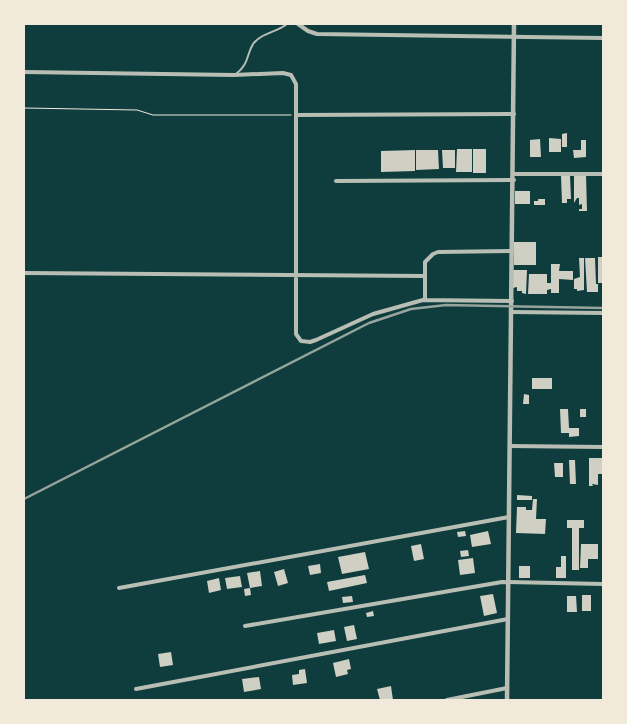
<svg xmlns="http://www.w3.org/2000/svg" width="627" height="724" font-family="Figtree,sans-serif">
	<style>
		.building { fill: #cfcfc3 }
		.lines { fill: none; stroke-linecap: round; stroke-linejoin: round }
		.path { stroke: #f1e9da; stroke-width: 1 }
		.service { stroke: #b8beb3; stroke-width: 2 }
		.minor { stroke: #b8beb3; stroke-width: 4 }
		.tertiary { stroke: #b8beb3; stroke-width: 4.5 }
		.rail { stroke: #97a49c; stroke-width: 2.5 }
	</style>
	<rect width="100%" height="100%" fill="#0f3d3e"/>
	<!-- building -->
	<path class="building" d="M567 133V147H562V134Z
		M549 138 561 139V152H549Z
		M540 139 541 157H530V140Z
		M581 140H586V157L574 158 573 150H581Z
		M457 149H472V172H456Z
		M473 149H486V173H473Z
		M415 150V171L381 172V151Z
		M416 150H438L439 169 416 170Z
		M442 150H455V168H443Z
		M586 175 587 211H579V209H582V204L579 205V198H577L574 203V176Z
		M561 176H570L571 199H567V203H562Z
		M515 191H530V204H515Z
		M538 199H545V205H534V201H538Z
		M514 242H536V265H514Z
		M598 257H603V283H598Z
		M579 258H584V290L577 291V289H574V279L580 277Z
		M585 258H595L596 284H598V292H587Z
		M551 264H560L559 271H573V280L559 279V293H551V289L547 290V294H528L529 274H547V283H551Z
		M513 270H527L526 294 522 293V291H517V287L513 288Z
		M532 378H552V389H532Z
		M524 394 529 395V404H523Z
		M560 409H568L569 428H579V436L569 437V433H561Z
		M580 409H586V417H580Z
		M589 458H603V474H598V485L592 484 593 486H589Z
		M569 460H575L576 484H570Z
		M554 463H563V477H555Z
		M517 495 532 496V500H517Z
		M533 499H537L536 519H546L545 534 516 533 517 507H526V510H532Z
		M567 520H584V528H579V570H572V528H567Z
		M465 531 466 536 458 537 457 532Z
		M488 531 491 544 472 547 470 535Z
		M421 544 424 559 414 561 411 546Z
		M581 544H598V559H588V568H580Z
		M468 550 469 556 461 557 460 551Z
		M365 552 369 569 342 574 338 557Z
		M561 556H566V578H556V567H561Z
		M473 558 475 573 460 575 458 560Z
		M320 564 321 573 310 575 308 566Z
		M519 566H530V578H519Z
		M284 569 288 583 278 586 274 572Z
		M260 571 262 586 250 588 247 573Z
		M365 575 367 583 329 591 327 582Z
		M240 576 242 587 227 589 225 578Z
		M219 578 221 590 209 593 207 581Z
		M250 588 251 595 245 596 244 589Z
		M493 594 497 613 484 616 480 596Z
		M582 595H591V611H582Z
		M352 596 353 602 343 603 342 597Z
		M567 596H576L577 612H567Z
		M373 611 374 616 367 617 366 613Z
		M354 625 357 639 347 641 344 627Z
		M334 630 336 641 319 644 317 633Z
		M171 652 173 665 160 667 158 654Z
		M349 659 351 669 347 670 348 674 336 677 333 663Z
		M305 669 307 683 293 685 292 675 299 674V670Z
		M259 677 261 689 244 692 242 679Z
		M391 686 393 700H380L377 689Z"/>
	<g class="lines">
		<!-- path -->
		<path class="path" d="M24 108 137 110 153 115H291"/>
		<!-- service -->
		<path class="service" d="M236 74C249 64 246 56 253 44 261 33 277 32 287 24"/>
		<!-- minor -->
		<path class="minor" d="M298 24 308 31 317 34 603 38
			M24 72 234 75 283 73 291 75 296 84V334L301 341 310 342 316 340 373 314 423 300 512 301
			M296 115 514 114
			M514 174H603
			M336 181 514 180
			M24 273 425 276V262L433 254 438 252 513 251
			M425 276V300
			M512 312 603 313
			M510 446 603 447
			M119 588 509 517
			M245 626 502 582 603 584
			M136 689 508 619
			M447 700 507 688"/>
		<!-- tertiary -->
		<path class="tertiary" d="M507 700 514 24"/>
		<!-- rail -->
		<path class="rail" d="M24 499 369 323 411 309 446 305 603 308"/>
	</g>
	<!-- border -->
	<rect width="627" height="724" fill="none" stroke="#f1e9da" stroke-width="50"/>
</svg>
